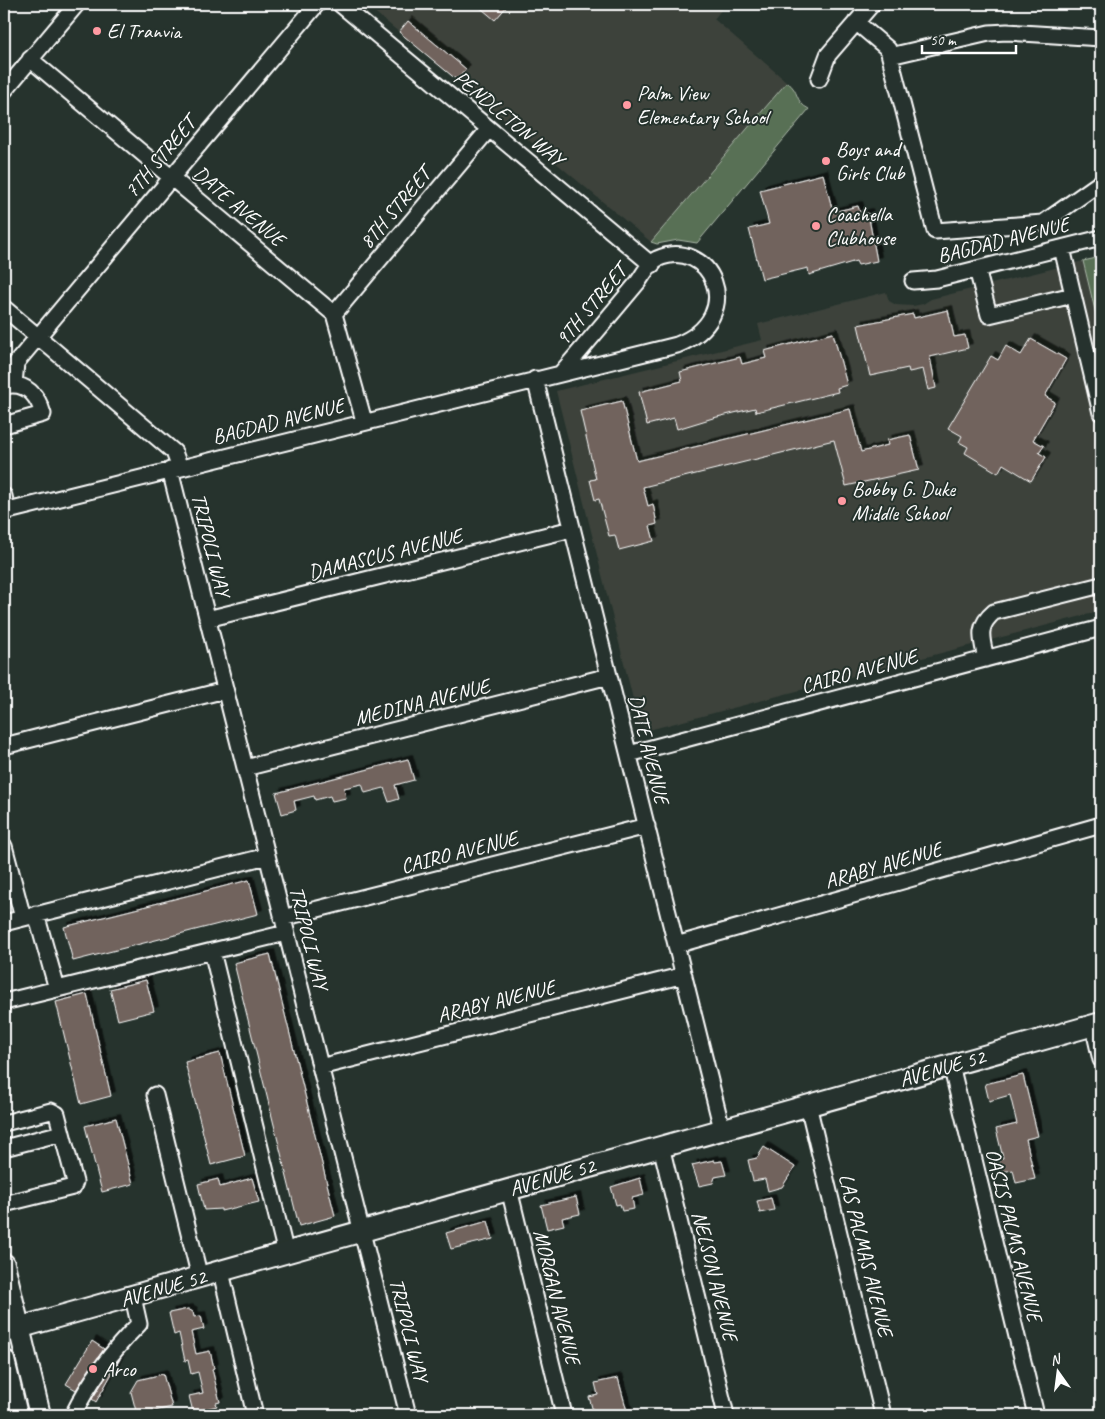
<svg xmlns="http://www.w3.org/2000/svg" width="1105" height="1419" font-family="Caveat,sans-serif">
	<style>
		.built { fill: #3c423b }
		.green { fill: #597055; stroke: #acb8aa }
		.building { fill: #71645d; stroke: #fff; filter: url(#shadow) }
		.lines { fill: none; stroke-linecap: round; stroke-linejoin: round }
		.minor-casing { stroke: #fff; stroke-width: 19 }
		.major-casing { stroke: #fff; stroke-width: 24 }
		.minor { stroke: #26332d; stroke-width: 15 }
		.major { stroke: #26332d; stroke-width: 20 }
		.poi-dot { fill: #ff9aa2; stroke: #26332d; stroke-width: 2 }
		.labels { text-anchor: middle; stroke-width: 4; stroke-linejoin: round; paint-order: stroke }
		.poi-label { font-size: 21px; fill: #fff; stroke: #26332d; text-anchor: start }
		.street-label { font-size: 21px; fill: #fff; stroke: #26332d }
	</style>
	<defs>
		<filter id="shadow"><feDropShadow dx="4.5" dy="-4.5" stdDeviation="0" flood-color="#0009"/></filter>
	</defs>
	<rect width="100%" height="100%" fill="#26332d"/>
	<filter id="ink" filterUnits="userSpaceOnUse"><feTurbulence type="fractalNoise" baseFrequency=".02" numOctaves="2"/><feDisplacementMap in="SourceGraphic" scale="10" xChannelSelector="R" yChannelSelector="G"/><feConvolveMatrix kernelMatrix="1 2 1 2 8 2 1 2 1" color-interpolation-filters="sRGB"/></filter>
	<g filter="url(#ink)">
		<!-- built -->
		<path class="built" d="M365 4H726L714 19 787 82 651 242Z
			M1083 261 1101 335V611L649 730 639 723 556 391 762 340 758 324 886 292 889 301 896 305 913 306 923 304 931 299Z"/>
		<!-- green -->
		<path class="green" d="M787 82C800 91 794 102 809 109L697 243 678 240 657 244 651 242Z
			M1101 257V335L1083 261Z"/>
		<!-- building -->
		<path class="building" d="M476 4H509L495 20Z
			M408 21 466 69 457 80 399 32Z
			M823 174 833 212 858 206 861 215 868 213 877 261 858 265 856 261 809 275 808 268 762 279 749 229 769 224 760 190Z
			M948 310 954 337 965 335 968 348 930 357 936 388 928 390 923 369 909 372 908 368 870 376 858 325 913 314 914 318Z
			M833 333 847 385 837 388 838 392 756 412 755 408 713 418 677 429 674 418 647 425 639 392 682 381 680 372 740 357 742 364 766 358 764 351Z
			M1031 339 1066 359 1045 396 1055 402 1033 440 1044 446 1039 453 1046 457 1031 481 1003 464 998 473 965 453 968 447 959 442 962 436 948 428 991 356 998 360 1006 346 1021 355Z
			M622 401 637 461 850 409 861 452 888 445 887 440 910 435 919 470 846 486 834 440 643 487 648 506 653 504 657 524 650 526 654 541 619 550 615 535 609 536 599 499 595 500 590 480 596 479 580 411Z
			M408 759 414 780 395 785 399 799 389 802 384 788 365 793 362 784 344 788 346 798 332 801 330 796 315 800 314 796 294 801 296 810 282 814 276 793Z
			M249 880 258 914 73 961 64 927Z
			M270 954 335 1216 299 1226 234 963Z
			M146 980 154 1011 118 1020 110 989Z
			M87 994 111 1096 81 1104 56 1002Z
			M220 1053 245 1156 211 1165 185 1062Z
			M1023 1075 1038 1136 1026 1139 1035 1179 1016 1183 1013 1170 1001 1172 998 1159 1003 1158 996 1129 1017 1124 1010 1095 989 1101 985 1084Z
			M116 1118 133 1184 102 1192 85 1126Z
			M764 1147 795 1167 782 1187 768 1191 765 1179 753 1181 748 1160 757 1158Z
			M714 1160 715 1162 722 1161 726 1175 715 1177 713 1183 699 1186 692 1165Z
			M252 1178 259 1202 221 1211V1209L204 1210 198 1184 218 1179 220 1187Z
			M640 1178 644 1195 632 1198 634 1209 622 1211 620 1204 616 1205 611 1187Z
			M576 1197 580 1214 562 1218 564 1225 547 1229 541 1205Z
			M771 1198 774 1210 760 1213 757 1201Z
			M488 1221 493 1239 451 1249 446 1233Z
			M188 1309 193 1312 194 1317 201 1316 204 1329 191 1332 196 1354 210 1351 214 1368 212 1369 220 1402 216 1403 217 1406 193 1412 189 1396 203 1393 198 1372 191 1374 188 1360 185 1361 179 1333 174 1335 169 1313Z
			M92 1341 104 1349 76 1390 66 1384Z
			M120 1359 96 1402 92 1399 102 1383Z
			M163 1374 172 1407 137 1415 131 1392 138 1380Z
			M618 1378 628 1415H594L589 1397 598 1395 595 1383Z"/>
		<g class="lines">
			<defs>
				<path id="minor" d="M340 4 652 265
					M856 22 888 49 935 231 1043 223 1101 182
					M890 56 989 33 1007 32 1101 38
					M30 59 334 314 364 421
					M819 79 828 55 872 4
					M4 91 77 4
					M1062 248 1101 413
					M977 269 989 315 1073 295
					M913 281 937 279 1101 238
					M4 308 174 452 180 468
					M334 314 489 129
					M535 379 722 1129
					M14 384 16 363 317 4
					M4 425 43 414C38 396 26 381 5 386
					M170 470 408 1415
					M4 496 7 511
					M4 512 677 345C750 316 709 235 657 259 650 262 643 275 638 282 613 312 588 342 562 372
					M207 619 572 529
					M986 659C982 639 976 627 994 612L1101 585
					M4 746 225 690
					M629 754 1101 628
					M245 768 609 676
					M4 846 23 918
					M36 914 57 989
					M282 918 647 826
					M4 923 267 856
					M676 945 1101 825
					M212 951 286 1254
					M4 1002 286 933
					M1093 1025 1101 1060
					M951 1065 1036 1415
					M320 1067 684 975
					M155 1095 200 1278
					M808 1105 883 1415
					M4 1123 51 1111 57 1114 63 1137
					M661 1146 726 1415
					M4 1148 54 1135 63 1137 75 1182 73 1187 4 1204
					M509 1189 564 1415
					M221 1272 255 1415
					M73 1415C90 1380 111 1352 139 1324L133 1297"/>
				<path id="major" d="M4 1264 40 1415
					M4 1332 1101 1023
					M4 1360 17 1415"/>
			</defs>
			<!-- minor casing -->
			<use href="#minor" class="minor-casing"/>
			<!-- major casing -->
			<use href="#major" class="major-casing"/>
			<!-- minor -->
			<use href="#minor" class="minor"/>
			<!-- major -->
			<use href="#major" class="major"/>
		</g>
	</g>
	<!-- markers -->
	<g class="poi-dot">
		<circle cx="97" cy="31" r="5"/>
		<circle cx="627" cy="105" r="5"/>
		<circle cx="826" cy="161" r="5"/>
		<circle cx="816" cy="226" r="5"/>
		<circle cx="842" cy="501" r="5"/>
		<circle cx="93" cy="1369" r="5"/>
	</g>
	<g class="labels">
		<!-- poi labels -->
		<g class="poi-label">
			<text x="107" y="38">El Tranvia</text>
			<text x="637" y="100">Palm View<tspan x="637" dy="24">Elementary School</tspan></text>
			<text x="836" y="156">Boys and<tspan x="836" dy="24">Girls Club</tspan></text>
			<text x="826" y="221">Coachella<tspan x="826" dy="24">Clubhouse</tspan></text>
			<text x="852" y="496">Bobby G. Duke<tspan x="852" dy="24">Middle School</tspan></text>
			<text x="103" y="1376">Arco</text>
		</g>
		<!-- street labels -->
		<g class="street-label">
			<text transform="translate(509 118) rotate(40)" y="7">PENDLETON WAY</text>
			<text transform="translate(160 157) rotate(-50)" y="7">7TH STREET</text>
			<text transform="translate(239 206) rotate(40)" y="7">DATE AVENUE</text>
			<text transform="translate(395 208) rotate(-50)" y="7">8TH STREET</text>
			<text transform="translate(1003 240) rotate(-14)" y="7">BAGDAD AVENUE</text>
			<text transform="translate(591 305) rotate(-50)" y="7">9TH STREET</text>
			<text transform="translate(278 421) rotate(-14)" y="7">BAGDAD AVENUE</text>
			<text transform="translate(211 545) rotate(76)" y="7">TRIPOLI WAY</text>
			<text transform="translate(385 554) rotate(-14)" y="7">DAMASCUS AVENUE</text>
			<text transform="translate(859 671) rotate(-15)" y="7">CAIRO AVENUE</text>
			<text transform="translate(422 702) rotate(-14)" y="7">MEDINA AVENUE</text>
			<text transform="translate(649 749) rotate(76)" y="7">DATE AVENUE</text>
			<text transform="translate(459 852) rotate(-14)" y="7">CAIRO AVENUE</text>
			<text transform="translate(883 865) rotate(-16)" y="7">ARABY AVENUE</text>
			<text transform="translate(309 938) rotate(76)" y="7">TRIPOLI WAY</text>
			<text transform="translate(496 1001) rotate(-14)" y="7">ARABY AVENUE</text>
			<text transform="translate(942 1068) rotate(-16)" y="7">AVENUE 52</text>
			<text transform="translate(552 1177) rotate(-16)" y="7">AVENUE 52</text>
			<text transform="translate(1014 1235) rotate(76)" y="7">OASIS PALMS AVENUE</text>
			<text transform="translate(866 1255) rotate(76)" y="7">LAS PALMAS AVENUE</text>
			<text transform="translate(715 1276) rotate(76)" y="7">NELSON AVENUE</text>
			<text transform="translate(163 1288) rotate(-16)" y="7">AVENUE 52</text>
			<text transform="translate(557 1297) rotate(76)" y="7">MORGAN AVENUE</text>
			<text transform="translate(409 1330) rotate(76)" y="7">TRIPOLI WAY</text>
		</g>
	</g>
	<!-- margin -->
	<rect width="1105" height="1419" fill="none" stroke="#26332d" stroke-width="20"/>
	<rect x="10" y="10" width="1085" height="1399" fill="none" stroke="#fff" stroke-width="2" filter="url(#ink)"/>
	<!-- north arrow -->
	<g transform="translate(1058 1372) rotate(346)" stroke="#26332d" stroke-width="4" paint-order="stroke">
	<path d="M0-4L9 19L0 12L-9 19Z" fill="#ffffff"/>
	<text y="-8" font-size="14" font-weight="bold" text-anchor="middle" fill="#ffffff">N</text>
	</g>
	<!-- scale -->
	<path d="M922 45v8h94v-8" fill="none" stroke="#ffffff" stroke-width="2.5"/>
	<text x="930" y="45" font-size="15" fill="#ffffff" stroke="#26332d" stroke-width="4" paint-order="stroke">50 m</text>
</svg>
